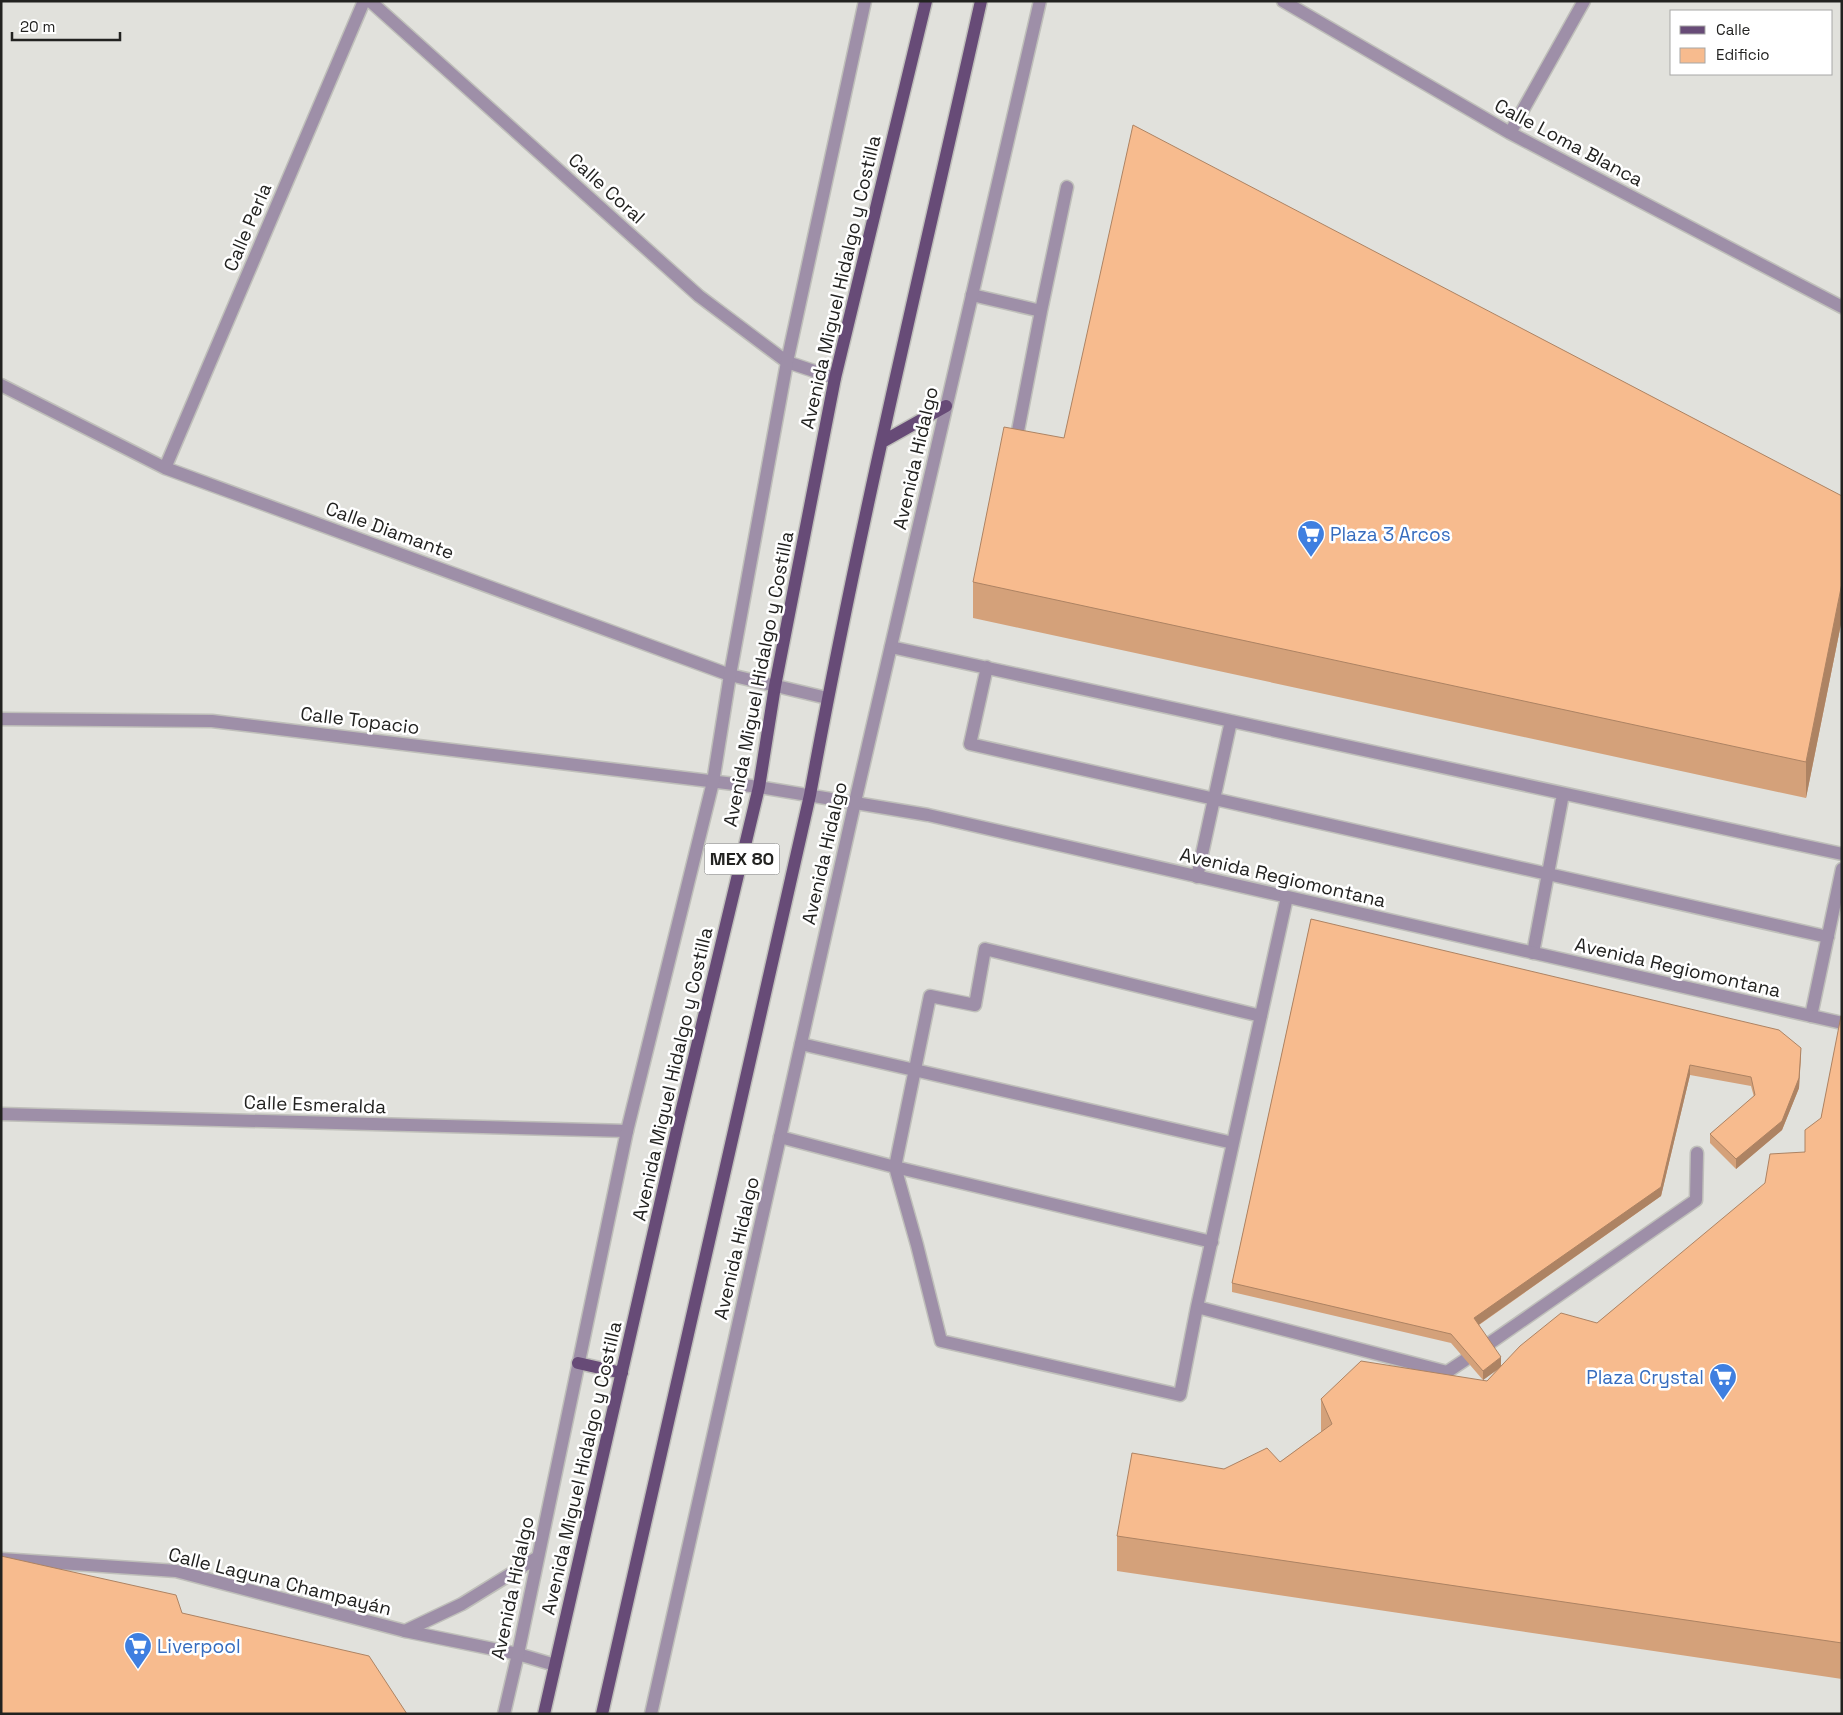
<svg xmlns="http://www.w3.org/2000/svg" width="1843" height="1715" font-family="'Space Grotesk',sans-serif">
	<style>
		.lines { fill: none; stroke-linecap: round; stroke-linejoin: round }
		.service-casing { stroke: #bfbfba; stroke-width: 15 }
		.minor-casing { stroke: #bfbfba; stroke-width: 15 }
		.tertiary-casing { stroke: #bfbfba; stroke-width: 15 }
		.primary-casing { stroke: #bfbfba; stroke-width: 15 }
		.service { stroke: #9e8fa8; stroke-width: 12 }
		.minor { stroke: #9e8fa8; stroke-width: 12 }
		.tertiary { stroke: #9e8fa8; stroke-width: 12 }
		.primary { stroke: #674b77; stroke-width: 12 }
		.wall { fill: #d4a17a }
		.shaded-wall { fill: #ad8363 }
		.building { fill: #f7bb8e; stroke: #ad8363 }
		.labels { text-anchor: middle; stroke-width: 5; stroke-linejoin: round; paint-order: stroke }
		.shield { fill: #fff; stroke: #646463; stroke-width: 1 }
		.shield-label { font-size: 18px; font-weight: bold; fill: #222220 }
		.street-label { font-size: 19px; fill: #222220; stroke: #fff }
		.shop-label { font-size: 19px; fill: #366cbe; stroke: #fff; text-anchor: start }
	</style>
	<rect width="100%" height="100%" fill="#e1e1dc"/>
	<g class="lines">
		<defs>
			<path id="service" d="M972 295 1041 311 1016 441
				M1041 311 1067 187
				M891 647 1842 854
				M987 667 970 744 1828 937
				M1197 877 1231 721
				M1533 953 1563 794
				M1811 1016 1842 869
				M801 1044 1233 1143
				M780 1137 895 1167 917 1245 941 1341 1180 1395 1197 1307 1287 897
				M1212 1242 895 1167 930 996 975 1005 985 949 1261 1016
				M1197 1307 1447 1372 1465 1360
				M1487 1345 1696 1200 1697 1153
				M1 1559 176 1571 405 1631 518 1654 555 1665"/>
			<path id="minor" d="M370 1 699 296 787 362 835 378
				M1283 1 1510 133 1842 307
				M1510 133 1584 1
				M1 385 165 468 730 675 827 698
				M165 468 364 1
				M1 719 212 721 759 787 928 815 1842 1023
				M1 1114 627 1131"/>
			<path id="tertiary" d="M405 1631 462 1604 538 1557
				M504 1714 518 1654 627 1131 713 782 730 675 787 362 865 1
				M651 1714 855 802 1040 1"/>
			<path id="primary" d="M882 442 946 406
				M578 1363 622 1373
				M544 1714 678 1125 759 787 775 686 835 378 926 1
				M602 1714 810 795C858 529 922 265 981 1"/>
		</defs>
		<!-- service casing -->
		<use href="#service" class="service-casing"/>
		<!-- minor casing -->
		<use href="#minor" class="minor-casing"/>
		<!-- tertiary casing -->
		<use href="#tertiary" class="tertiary-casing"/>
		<!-- primary casing -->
		<use href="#primary" class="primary-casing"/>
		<!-- service -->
		<use href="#service" class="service"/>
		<!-- minor -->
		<use href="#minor" class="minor"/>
		<!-- tertiary -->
		<use href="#tertiary" class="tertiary"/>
		<!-- primary -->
		<use href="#primary" class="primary"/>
	</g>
	<!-- wall -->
	<path class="wall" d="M1064 438 1842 496V619L1806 798 973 618V582Z
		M1311 919 1801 1057 1799 1088 1782 1130 1736 1169 1710 1143V1134L1754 1097 1751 1086 1690 1075 1661 1196 1479 1325 1501 1366 1597 1323 1805 1152 1821 1118 1842 1016V1679L1117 1571V1536L1224 1469 1280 1462 1321 1432V1399L1487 1381 1498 1369 1483 1380 1451 1343 1232 1292V1283Z"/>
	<!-- shaded-wall -->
	<path class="shaded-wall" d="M1842 583V619L1806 798V762Z
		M1801 1048 1799 1088 1782 1130 1736 1169V1159Z
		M1690 1065V1075L1661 1196 1474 1328V1318Z
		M1501 1357V1367L1483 1380V1371Z"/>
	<!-- building -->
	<path class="building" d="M1133 125 1842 496V583L1806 762 973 582 1004 427 1064 438Z
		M1311 919 1779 1030 1801 1048 1799 1078 1782 1121 1736 1159 1710 1134 1755 1095 1751 1077 1690 1065 1661 1187 1474 1318 1501 1357 1483 1371 1451 1334 1232 1283Z
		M1841 1016 1842 1643 1117 1536 1132 1453 1224 1469 1267 1448 1280 1462 1332 1424 1321 1399 1361 1361 1487 1381 1520 1346 1561 1313 1597 1323 1765 1183 1770 1154 1805 1152V1130L1821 1118Z
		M1 1556 176 1595 182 1613 369 1656 407 1714H1Z"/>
	<!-- icons -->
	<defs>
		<symbol id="supermarket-pin" viewBox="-11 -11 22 30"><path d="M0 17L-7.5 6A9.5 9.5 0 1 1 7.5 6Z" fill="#3f7fe0" stroke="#fff"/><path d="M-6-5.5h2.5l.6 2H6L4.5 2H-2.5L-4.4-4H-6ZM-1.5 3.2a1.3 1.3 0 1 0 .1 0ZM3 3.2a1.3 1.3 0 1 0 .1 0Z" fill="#fff"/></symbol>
	</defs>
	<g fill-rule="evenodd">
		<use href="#supermarket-pin" x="1295" y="518" width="32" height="43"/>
		<use href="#supermarket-pin" x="1707" y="1361" width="32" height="43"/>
		<use href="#supermarket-pin" x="122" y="1630" width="32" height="43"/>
	</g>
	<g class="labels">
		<!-- shield labels -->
		<rect class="shield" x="704.5" y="843.5" width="75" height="31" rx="4"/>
		<g class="shield-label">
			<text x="742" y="865">MEX 80</text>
		</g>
		<!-- street labels -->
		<g class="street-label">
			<text transform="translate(1569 142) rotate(28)" y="7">Calle Loma Blanca</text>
			<text transform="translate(607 188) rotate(42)" y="7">Calle Coral</text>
			<text transform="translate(247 227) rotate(-67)" y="7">Calle Perla</text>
			<text transform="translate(840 282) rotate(-77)" y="7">Avenida Miguel Hidalgo y Costilla</text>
			<text transform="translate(915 458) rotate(-77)" y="7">Avenida Hidalgo</text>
			<text transform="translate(390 530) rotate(20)" y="7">Calle Diamante</text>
			<text transform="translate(758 679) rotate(-79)" y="7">Avenida Miguel Hidalgo y Costilla</text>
			<text transform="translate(360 720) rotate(7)" y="7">Calle Topacio</text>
			<text transform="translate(824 853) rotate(-77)" y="7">Avenida Hidalgo</text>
			<text transform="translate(1283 877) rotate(13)" y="7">Avenida Regiomontana</text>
			<text transform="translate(1678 967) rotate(13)" y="7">Avenida Regiomontana</text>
			<text transform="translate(672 1074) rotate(-77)" y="7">Avenida Miguel Hidalgo y Costilla</text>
			<text transform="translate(315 1104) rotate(2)" y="7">Calle Esmeralda</text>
			<text transform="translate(736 1248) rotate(-77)" y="7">Avenida Hidalgo</text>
			<text transform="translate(581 1468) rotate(-77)" y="7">Avenida Miguel Hidalgo y Costilla</text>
			<text transform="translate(280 1581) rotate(14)" y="7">Calle Laguna Champayán</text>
			<text transform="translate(512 1588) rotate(-78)" y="7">Avenida Hidalgo</text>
		</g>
		<!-- shop labels -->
		<g class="shop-label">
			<text x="1330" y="541">Plaza 3 Arcos</text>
			<text x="1704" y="1384" text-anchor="end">Plaza Crystal</text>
			<text x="157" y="1653">Liverpool</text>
		</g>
	</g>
	<!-- border -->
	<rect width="1843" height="1715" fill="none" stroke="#222220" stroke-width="5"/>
	<!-- legend -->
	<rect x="1670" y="10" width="162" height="65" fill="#ffffff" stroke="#a7a7a6"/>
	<rect x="1680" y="26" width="25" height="8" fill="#674b77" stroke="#a7a7a6"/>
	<text x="1716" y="35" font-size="15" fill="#222220">Calle</text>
	<rect x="1680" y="48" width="25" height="15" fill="#f7bb8e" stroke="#a7a7a6"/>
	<text x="1716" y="60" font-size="15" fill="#222220">Edificio</text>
	<!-- scale -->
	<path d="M12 32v8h108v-8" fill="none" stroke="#222220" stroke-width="2.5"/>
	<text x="20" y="32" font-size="15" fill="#222220" stroke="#ffffff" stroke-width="4" paint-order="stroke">20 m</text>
</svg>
